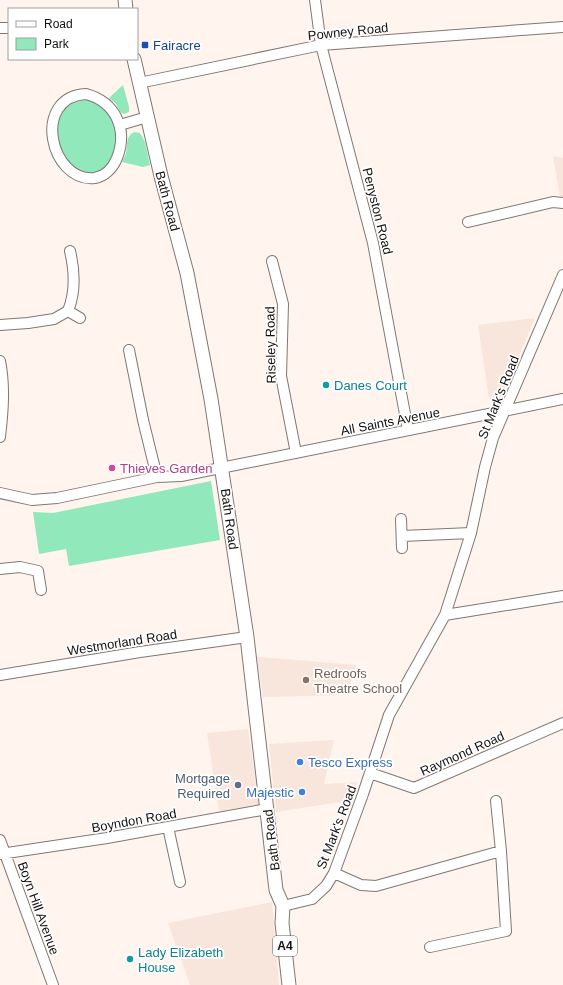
<svg xmlns="http://www.w3.org/2000/svg" width="563" height="985" font-family="Arial,sans-serif">
	<style>
		.built { fill: #f8e6dc }
		.green { fill: #91e8ba }
		.lines { fill: none; stroke-linecap: round; stroke-linejoin: round }
		.minor-casing { stroke: #807771; stroke-width: 12 }
		.major-casing { stroke: #807771; stroke-width: 15 }
		.minor { stroke: #fff; stroke-width: 10 }
		.major { stroke: #fff; stroke-width: 13 }
		.transit-dot { fill: #1a4fb4; stroke: #fff; stroke-width: 1.5 }
		.culture-dot { fill: #0f9aa8; stroke: #fff; stroke-width: 1.5 }
		.hotel-dot { fill: #d1479c; stroke: #fff; stroke-width: 1.5 }
		.education-dot { fill: #8d6e63; stroke: #fff; stroke-width: 1.5 }
		.shop-dot { fill: #3f7fe0; stroke: #fff; stroke-width: 1.5 }
		.service-dot { fill: #5c6f8a; stroke: #fff; stroke-width: 1.5 }
		.labels { text-anchor: middle; stroke-width: 3.5; stroke-linejoin: round; paint-order: stroke }
		.shield { fill: #fff; stroke: #5a5857; stroke-width: 1 }
		.shield-label { font-size: 12px; font-weight: bold; fill: #14110f }
		.street-label { font-size: 13px; fill: #14110f; stroke: #fff }
		.transit-label { font-size: 13px; fill: #164399; stroke: #fff; text-anchor: start }
		.culture-label { font-size: 13px; fill: #0d838f; stroke: #fff; text-anchor: start }
		.hotel-label { font-size: 13px; fill: #b23c85; stroke: #fff; text-anchor: start }
		.education-label { font-size: 13px; fill: #785e54; stroke: #fff; text-anchor: start }
		.shop-label { font-size: 13px; fill: #366cbe; stroke: #fff; text-anchor: start }
		.service-label { font-size: 13px; fill: #4e5e75; stroke: #fff; text-anchor: end }
	</style>
	<rect width="100%" height="100%" fill="#fff4ee"/>
	<!-- built -->
	<path class="built" d="M553 156 563 158V197H560Z
		M535 318 501 397 489 399 478 325Z
		M257 657 285 659 356 665 347 695 263 697Z
		M248 729 259 805 219 811 207 733Z
		M334 740 324 784 357 782 349 802H340L276 812 269 744Z
		M272 902 279 985H190L168 923Z"/>
	<!-- green -->
	<path class="green" d="M123 85 129 107V112L124 114 120 112 116 104 109 98Z
		M85 98C97 103 110 111 114 124 122 148 107 185 77 170 69 166 63 158 61 149 58 140 55 129 58 119 59 114 62 109 65 105Z
		M134 132 140 133 145 142 150 165 143 167 122 162C123 159 125 156 126 153 128 144 125 137 134 132Z
		M211 481 220 540 69 566 66 549 39 554 33 512 53 513Z"/>
	<g class="lines">
		<defs>
			<path id="minor" d="M315 0 321 45 373 243 408 430
				M0 28H9
				M139 83 321 45 563 27
				M86 94C116 102 128 130 117 158 113 168 105 176 95 178 50 183 31 97 86 94Z
				M120 125 147 117
				M468 222 553 202 563 203
				M272 261 283 304 281 376 296 453
				M68 311 80 318
				M0 325 28 323 54 319 68 311C76 291 75 272 70 251
				M129 350 143 420 157 477
				M0 361C5 386 3 411 0 437
				M0 493 32 500 57 498 157 477 181 476 563 399
				M401 519 402 548
				M402 536 471 533
				M0 569 20 567 38 571 41 590
				M445 615 563 596
				M0 675 140 652 247 637
				M370 773 414 788 563 723
				M496 801 501 851
				M168 827 180 882
				M0 840 53 985
				M0 854 107 838 267 809
				M334 873 361 885 376 886 501 851 506 931 430 947
				M283 906 312 899 326 886 334 873 363 794 389 715 445 615 471 533 485 467 493 438 563 275"/>
			<path id="major" d="M125 0 126 9
				M134 59 161 176 187 273 211 399 247 637 276 890 283 906 282 923 289 985"/>
		</defs>
		<!-- minor casing -->
		<use href="#minor" class="minor-casing"/>
		<!-- major casing -->
		<use href="#major" class="major-casing"/>
		<!-- minor -->
		<use href="#minor" class="minor"/>
		<!-- major -->
		<use href="#major" class="major"/>
	</g>
	<!-- markers -->
	<rect class="transit-dot" x="141" y="41" width="8" height="8" rx="2"/>
	<g class="culture-dot">
		<circle cx="326" cy="385" r="4"/>
		<circle cx="130" cy="959" r="4"/>
	</g>
	<circle class="hotel-dot" cx="112" cy="468" r="4"/>
	<circle class="education-dot" cx="306" cy="680" r="4"/>
	<g class="shop-dot">
		<circle cx="300" cy="762" r="4"/>
		<circle cx="302" cy="792" r="4"/>
	</g>
	<circle class="service-dot" cx="238" cy="785" r="4"/>
	<g class="labels">
		<!-- shield labels -->
		<rect class="shield" x="273" y="936" width="24" height="20" rx="3"/>
		<g class="shield-label">
			<text x="285" y="950">A4</text>
		</g>
		<!-- street labels -->
		<g class="street-label">
			<text transform="translate(348 31) rotate(-6)" y="5">Powney Road</text>
			<text transform="translate(168 201) rotate(75)" y="5">Bath Road</text>
			<text transform="translate(378 211) rotate(76)" y="5">Penyston Road</text>
			<text transform="translate(270 345) rotate(-91)" y="5">Riseley Road</text>
			<text transform="translate(498 397) rotate(-68)" y="5">St Mark's Road</text>
			<text transform="translate(390 421) rotate(-11)" y="5">All Saints Avenue</text>
			<text transform="translate(230 519) rotate(82)" y="5">Bath Road</text>
			<text transform="translate(122 642) rotate(-9)" y="5">Westmorland Road</text>
			<text transform="translate(462 753) rotate(-24)" y="5">Raymond Road</text>
			<text transform="translate(134 820) rotate(-10)" y="5">Boyndon Road</text>
			<text transform="translate(336 827) rotate(-69)" y="5">St Mark's Road</text>
			<text transform="translate(271 840) rotate(-97)" y="5">Bath Road</text>
			<text transform="translate(39 908) rotate(70)" y="5">Boyn Hill Avenue</text>
		</g>
		<!-- transit labels -->
		<g class="transit-label">
			<text x="153" y="50">Fairacre</text>
		</g>
		<!-- culture labels -->
		<g class="culture-label">
			<text x="334" y="390">Danes Court</text>
			<text x="138" y="957">Lady Elizabeth<tspan x="138" dy="15">House</tspan></text>
		</g>
		<!-- hotel labels -->
		<g class="hotel-label">
			<text x="120" y="473">Thieves Garden</text>
		</g>
		<!-- education labels -->
		<g class="education-label">
			<text x="314" y="678">Redroofs<tspan x="314" dy="15">Theatre School</tspan></text>
		</g>
		<!-- shop labels -->
		<g class="shop-label">
			<text x="308" y="767">Tesco Express</text>
			<text x="294" y="797" text-anchor="end">Majestic</text>
		</g>
		<!-- service labels -->
		<g class="service-label">
			<text x="230" y="783">Mortgage<tspan x="230" dy="15">Required</tspan></text>
		</g>
	</g>
	<!-- legend -->
	<rect x="8" y="8" width="130" height="52" fill="#ffffff" stroke="#a1a09f"/>
	<rect x="16" y="21" width="20" height="6" fill="#ffffff" stroke="#a1a09f"/>
	<text x="44" y="28" font-size="12" fill="#14110f">Road</text>
	<rect x="16" y="38" width="20" height="12" fill="#91e8ba" stroke="#a1a09f"/>
	<text x="44" y="48" font-size="12" fill="#14110f">Park</text>
</svg>
